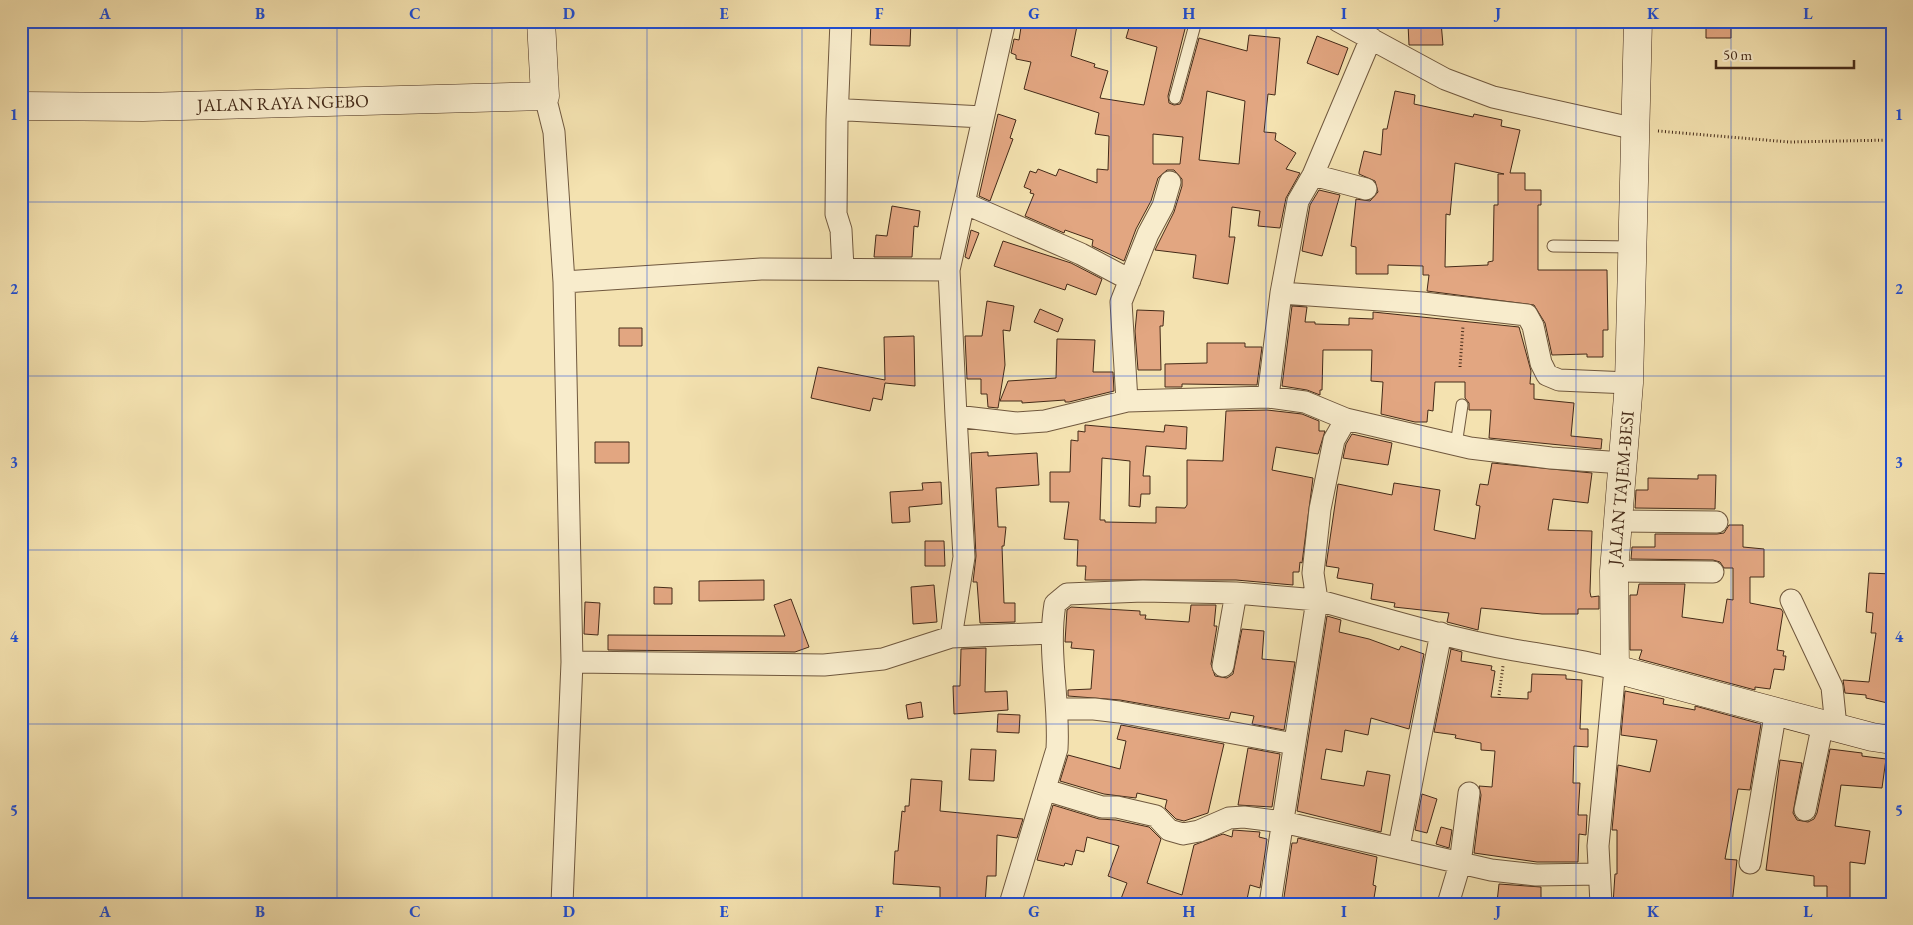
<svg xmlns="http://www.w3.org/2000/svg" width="1913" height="925" font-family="'EB Garamond',serif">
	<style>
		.building { fill: #e2a681; stroke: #442a18; fill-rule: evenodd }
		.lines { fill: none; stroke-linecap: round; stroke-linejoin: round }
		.lane-casing { stroke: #70583e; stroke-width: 13 }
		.street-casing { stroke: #70583e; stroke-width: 23 }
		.secondary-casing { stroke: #442a18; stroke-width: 29 }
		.path { stroke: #442a18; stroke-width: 3; stroke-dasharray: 1 2.5; stroke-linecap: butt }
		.lane { stroke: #f8eccc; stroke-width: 11 }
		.street { stroke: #f8eccc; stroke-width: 21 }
		.secondary { stroke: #f8eccc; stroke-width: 28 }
		.grid { fill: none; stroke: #1d4ed8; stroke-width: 1; stroke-opacity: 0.55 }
		.labels { text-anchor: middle; stroke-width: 4; stroke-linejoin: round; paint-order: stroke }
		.street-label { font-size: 18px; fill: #442a18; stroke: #f8eccc }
		.neatline { fill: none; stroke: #1d4ed8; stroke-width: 2 }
		.grid-label { font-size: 16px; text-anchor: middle; font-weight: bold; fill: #1d4ed8 }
	</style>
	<rect width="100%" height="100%" fill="#f4e2b0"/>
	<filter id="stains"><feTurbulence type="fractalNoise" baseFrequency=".004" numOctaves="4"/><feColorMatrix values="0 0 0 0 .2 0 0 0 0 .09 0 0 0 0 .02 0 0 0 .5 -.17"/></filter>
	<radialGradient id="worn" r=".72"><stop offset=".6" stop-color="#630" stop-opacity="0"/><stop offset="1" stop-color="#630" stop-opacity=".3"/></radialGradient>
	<!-- building -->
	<path class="building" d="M871 21H911L910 46 870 45Z
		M1022 21H1078L1071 56 1095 64 1094 67 1108 71 1100 98 1144 105 1157 47 1126 38 1131 21H1187L1168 96 1169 103 1174 105 1180 104 1182 100 1199 38 1247 51 1249 35 1280 38 1275 95 1268 94 1264 132 1276 133 1275 140 1296 153 1286 169 1300 173 1286 198 1280 228 1258 226 1260 211 1232 207 1229 237H1235L1228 284 1193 278 1196 255 1155 250 1174 212 1182 186V179L1174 170H1167L1158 178 1151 201 1136 229 1124 261 1092 246 1093 240 1065 230 1064 233 1025 216 1034 194 1030 193 1031 190 1024 187 1030 171 1036 173 1038 169 1056 176 1059 169 1097 183V169L1108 170 1109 136 1095 134 1099 113 1024 89 1031 62 1016 59V55L1011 53 1014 39 1019 40ZM1207 91 1245 101 1239 164 1199 160ZM1153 134 1183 137 1180 164H1153Z
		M1706 21H1731V38H1706Z
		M1441 22 1443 45H1409L1408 24Z
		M1317 36 1348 48 1338 75 1307 63Z
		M1395 91 1415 95 1414 104 1473 117 1474 114 1502 120 1501 126 1520 130 1510 173H1525V190H1541V205H1538V270H1607L1608 330H1603V357H1587V354L1552 355 1545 323 1534 305 1427 291 1429 275H1423V266L1388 265V274H1356V247L1351 246 1356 199 1370 201 1378 192 1375 181 1359 174V172L1364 151 1381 155 1383 129H1387ZM1455 163 1504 174H1498V205H1494L1493 261 1488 262V265L1445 267 1446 214 1450 215Z
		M998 114 1016 120 1010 138 1013 139 990 201 979 196Z
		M1319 190 1340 195 1322 256 1302 251 1310 205Z
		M892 206 920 211 918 227 914 226 912 257H874L876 235 887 236Z
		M971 230 979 233 969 259 965 257Z
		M1003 241 1071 263 1102 279 1096 295 1067 284 1065 290 994 266Z
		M987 301 1014 306 1010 331 1003 330 1005 365 998 408 988 407 987 394H981V379H967L965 336H982Z
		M1292 306 1307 307 1305 322H1315V324L1349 325V318L1373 319V312L1519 327 1531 371 1530 384H1534V399L1574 403 1571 436 1602 439 1601 449 1489 438 1491 410H1469V403L1465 398V382H1435L1433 411 1428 410 1427 422H1415L1381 414 1383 382 1371 381 1372 350H1323L1322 390H1320V395L1307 390 1282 386Z
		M1040 309 1063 319 1058 332 1034 322Z
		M1137 310 1164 311 1163 326H1160L1161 370H1138L1135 331Z
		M619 328H642V346H619Z
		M914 336 915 386 885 383 882 400 873 398 870 411 811 398 818 367 885 380 884 337Z
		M1057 339 1095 340 1093 372H1113L1114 391 1069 402H1065V400L1022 403V401H1000L1008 381 1056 378Z
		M1207 343H1245V347H1262L1257 385 1182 384V387H1165V364L1207 363Z
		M1267 410 1302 414 1319 421V431H1325L1318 454 1276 447 1272 470 1313 478 1302 563 1300 562 1299 572H1293V585L1236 580H1085L1086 566H1077L1078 540 1064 539 1069 502H1050V472H1070L1071 440 1078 441V431L1085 432V425L1164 432 1165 425 1187 427 1186 449 1146 446 1143 476H1150V494H1141L1140 507 1129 506 1130 461 1102 458 1100 520H1105V522L1156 523V507L1185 508 1187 505V460L1223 461 1226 411Z
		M1352 434 1392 443 1388 465 1343 458 1346 444Z
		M595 442H629V463H595Z
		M988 452V456L1037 453 1039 485 996 488 998 527H1006L1004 546H1002L1004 603H1015V622L980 623 977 582H973L976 556 971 453Z
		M1492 463 1592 473 1588 503 1553 499 1548 530 1592 531 1590 592 1591 597 1599 596V609H1578V614H1542L1481 608 1478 630 1447 622 1449 613 1394 607 1395 603 1371 599 1373 584 1337 578 1339 568 1326 566 1338 484 1392 495 1394 483 1440 490 1434 530 1475 539 1480 506 1476 505 1480 484 1488 485Z
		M1698 475H1716L1715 509 1635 508 1636 490H1648V478L1698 479Z
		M941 482 942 504 909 507 910 522 892 523 890 492 923 490 922 483Z
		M1729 525H1743V547L1764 549V577H1750V603L1781 609 1783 612 1777 650 1784 651 1783 656H1786L1784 670 1774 669 1770 689 1755 687V690L1639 659 1642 650H1630V595H1637L1639 584H1685L1682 617 1723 623 1727 599 1733 600V568H1724L1720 562 1713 560 1631 559 1632 547H1655V534H1717L1724 533Z
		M925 541H944L945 566H925Z
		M1869 573 1892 574V704L1866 698V695L1845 693 1843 680 1869 682 1876 633H1871L1873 613 1866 612Z
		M764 580V600L699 601V581Z
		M934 585 937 622 913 624 911 587Z
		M654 587 672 588V604H654Z
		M791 599 809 647 795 652 608 650V635L785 636 774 605Z
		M585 602 600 603 598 635 584 634Z
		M1191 605H1216L1214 626H1217L1211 664 1215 676 1227 678 1233 674 1242 629 1264 631 1262 659 1295 662 1284 730 1252 724 1254 716 1231 712 1229 719 1120 700 1068 696V690L1091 689 1094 650 1071 648 1072 642H1065L1067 610 1071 607 1140 611V615H1146L1145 619 1189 622Z
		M1327 616 1341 620 1339 632 1369 639 1399 650 1401 646 1424 654 1409 729 1371 718 1368 735 1345 730 1342 752 1326 749 1321 779 1364 786 1367 771 1390 775 1381 832 1297 811Z
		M986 648 985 692 1007 691 1008 710 954 714 953 686H960L961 649Z
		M1451 649 1462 652 1461 661 1492 666 1491 670 1495 671 1491 697 1528 699V692H1531L1532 674 1566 675V679L1582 680 1580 729H1588V747L1574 746 1573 783H1580L1578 815H1587L1586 835 1579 834 1578 862H1537L1474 853 1481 795 1479 786 1492 787 1495 751 1481 750V743L1455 738 1456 735 1434 732Z
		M1625 691 1664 699 1663 704 1695 710V706L1761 724 1750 790 1738 789 1725 859 1737 860 1732 904H1613L1615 874H1617V830H1612L1618 765 1650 772 1657 740 1621 735Z
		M921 702 923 717 908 719 906 705Z
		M998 714 1020 715 1019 733 997 732Z
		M1121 725 1224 744 1208 813 1184 821 1176 819 1165 808 1167 800 1137 793 1136 798 1104 794 1060 781 1068 755 1120 769 1126 741 1117 739Z
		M1248 748 1280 754 1272 807 1238 805Z
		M971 749 996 750 994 781 969 780Z
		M1830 749 1862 753V756L1886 759 1882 788 1841 785 1835 826 1870 831 1865 864 1850 862V904H1827V886H1814V876L1766 870 1780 760 1802 763 1793 813 1797 820 1808 822 1814 819 1817 813Z
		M911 779 942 781 940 811 1023 819 1017 838 997 835 996 876H987L985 904 940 903V887L893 884 895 851H898L902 811 905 812V806H909Z
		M1422 794 1437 799 1427 833 1415 830Z
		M1053 805 1099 819 1116 820 1149 827 1161 839 1147 883 1182 895 1194 845 1223 834 1232 837 1233 830 1260 832 1259 837 1267 839 1260 888 1250 885 1246 904H1119L1127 883 1108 876 1119 846 1087 837 1084 852 1076 850 1072 865 1065 863 1064 866 1037 860Z
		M1441 827 1452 830 1449 848 1436 844Z
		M1298 838 1377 857 1373 885 1376 886 1373 904H1283L1292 843H1297Z
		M1499 884 1541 887V904L1497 902Z"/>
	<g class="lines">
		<defs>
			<path id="lane" d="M1175 98 1196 21
				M1553 246 1633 247
				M1456 445 1462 405"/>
			<path id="street" d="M841 21 837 120 836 214 841 230 843 268
				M1338 21 1445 79 1493 97 1636 129
				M545 96 554 132 564 282 761 269 949 270 956 416 1016 423 1045 421 1127 401 1268 397 1305 402 1346 419 1334 440 1320 509 1313 573 1317 600C1382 618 1447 638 1514 650 1548 656 1581 660 1615 669L1598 846 1601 904
				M848 110 983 117
				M1313 175 1366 189
				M964 203 1081 254 1130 280
				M949 270 1005 21
				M564 282 572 662 824 665 883 659 951 637 1052 633
				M1281 293 1423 303 1527 315 1533 326 1541 363 1547 375 1559 380 1629 383
				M1268 397 1281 293 1298 201 1313 175 1371 38
				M1127 401 1121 302 1148 234 1163 206 1170 182
				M1346 419 1470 448 1551 458 1623 463
				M1619 521 1717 522
				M1614 571 1713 572
				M1791 600 1832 687 1836 727
				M951 637 964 557 956 416
				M1223 666 1236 593
				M1057 709H1094L1119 712 1294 744
				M1046 790 1102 807H1117L1156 816 1169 830 1183 834 1199 831 1229 818 1244 817 1283 822 1491 870 1536 875 1599 874
				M1805 810 1823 723
				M1399 847 1441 633
				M1750 863 1776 710
				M562 904 572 662
				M1010 904 1057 749C1060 701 1047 652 1055 604L1067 594 1143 591 1236 593 1317 600 1270 904
				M1448 904 1460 864 1469 793"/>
			<g id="secondary">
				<path d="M1638 21 1629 383 1614 571 1615 669 1872 737 1892 740"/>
				<path id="s1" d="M21 106 143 107 545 96 541 21"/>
			</g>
		</defs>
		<!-- lane casing -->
		<use href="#lane" class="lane-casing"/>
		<!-- street casing -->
		<use href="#street" class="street-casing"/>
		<!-- secondary casing -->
		<use href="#secondary" class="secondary-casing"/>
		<!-- path -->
		<path class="path" d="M1658 131 1789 142 1892 140
			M1460 367 1463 326
			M1499 695 1503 666"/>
		<!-- lane -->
		<use href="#lane" class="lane"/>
		<!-- street -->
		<use href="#street" class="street"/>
		<!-- secondary -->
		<use href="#secondary" class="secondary"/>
	</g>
	<!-- grid -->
	<path class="grid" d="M182 21V904M337 21V904M492 21V904M647 21V904M802 21V904M957 21V904M1111 21V904M1266 21V904M1421 21V904M1576 21V904M1731 21V904M21 202H1892M21 376H1892M21 550H1892M21 724H1892"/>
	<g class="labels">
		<!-- street labels -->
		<g class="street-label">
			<text dy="6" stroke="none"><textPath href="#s1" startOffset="262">JALAN RAYA NGEBO</textPath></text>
			<text transform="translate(1621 488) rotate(-85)" y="6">JALAN TAJEM-BESI</text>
		</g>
	</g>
	<!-- margin -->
	<rect width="1913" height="925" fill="none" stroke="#f4e2b0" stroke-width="55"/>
	<!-- scale -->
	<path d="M1716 60v8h138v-8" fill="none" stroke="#442a18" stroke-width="2.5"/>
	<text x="1723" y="60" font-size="15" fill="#442a18" stroke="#f8eccc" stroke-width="4" paint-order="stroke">50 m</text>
	<rect x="28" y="28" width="1858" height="870" class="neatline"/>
	<g class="grid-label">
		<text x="105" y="19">A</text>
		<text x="260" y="19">B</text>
		<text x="415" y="19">C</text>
		<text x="569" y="19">D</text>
		<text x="724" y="19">E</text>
		<text x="879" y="19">F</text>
		<text x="1034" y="19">G</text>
		<text x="1189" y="19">H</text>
		<text x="1344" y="19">I</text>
		<text x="1498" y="19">J</text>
		<text x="1653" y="19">K</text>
		<text x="1808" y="19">L</text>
		<text x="14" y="120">1</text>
		<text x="1899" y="120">1</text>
		<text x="14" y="294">2</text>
		<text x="1899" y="294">2</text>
		<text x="14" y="468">3</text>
		<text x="1899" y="468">3</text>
		<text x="14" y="642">4</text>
		<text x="1899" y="642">4</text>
		<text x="14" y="816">5</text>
		<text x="1899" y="816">5</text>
		<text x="105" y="917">A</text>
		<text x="260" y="917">B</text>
		<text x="415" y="917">C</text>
		<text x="569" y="917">D</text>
		<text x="724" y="917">E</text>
		<text x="879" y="917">F</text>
		<text x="1034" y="917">G</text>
		<text x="1189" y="917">H</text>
		<text x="1344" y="917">I</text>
		<text x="1498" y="917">J</text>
		<text x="1653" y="917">K</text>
		<text x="1808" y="917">L</text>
	</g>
	<rect width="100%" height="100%" filter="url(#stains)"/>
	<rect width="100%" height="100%" fill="url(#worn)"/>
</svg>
